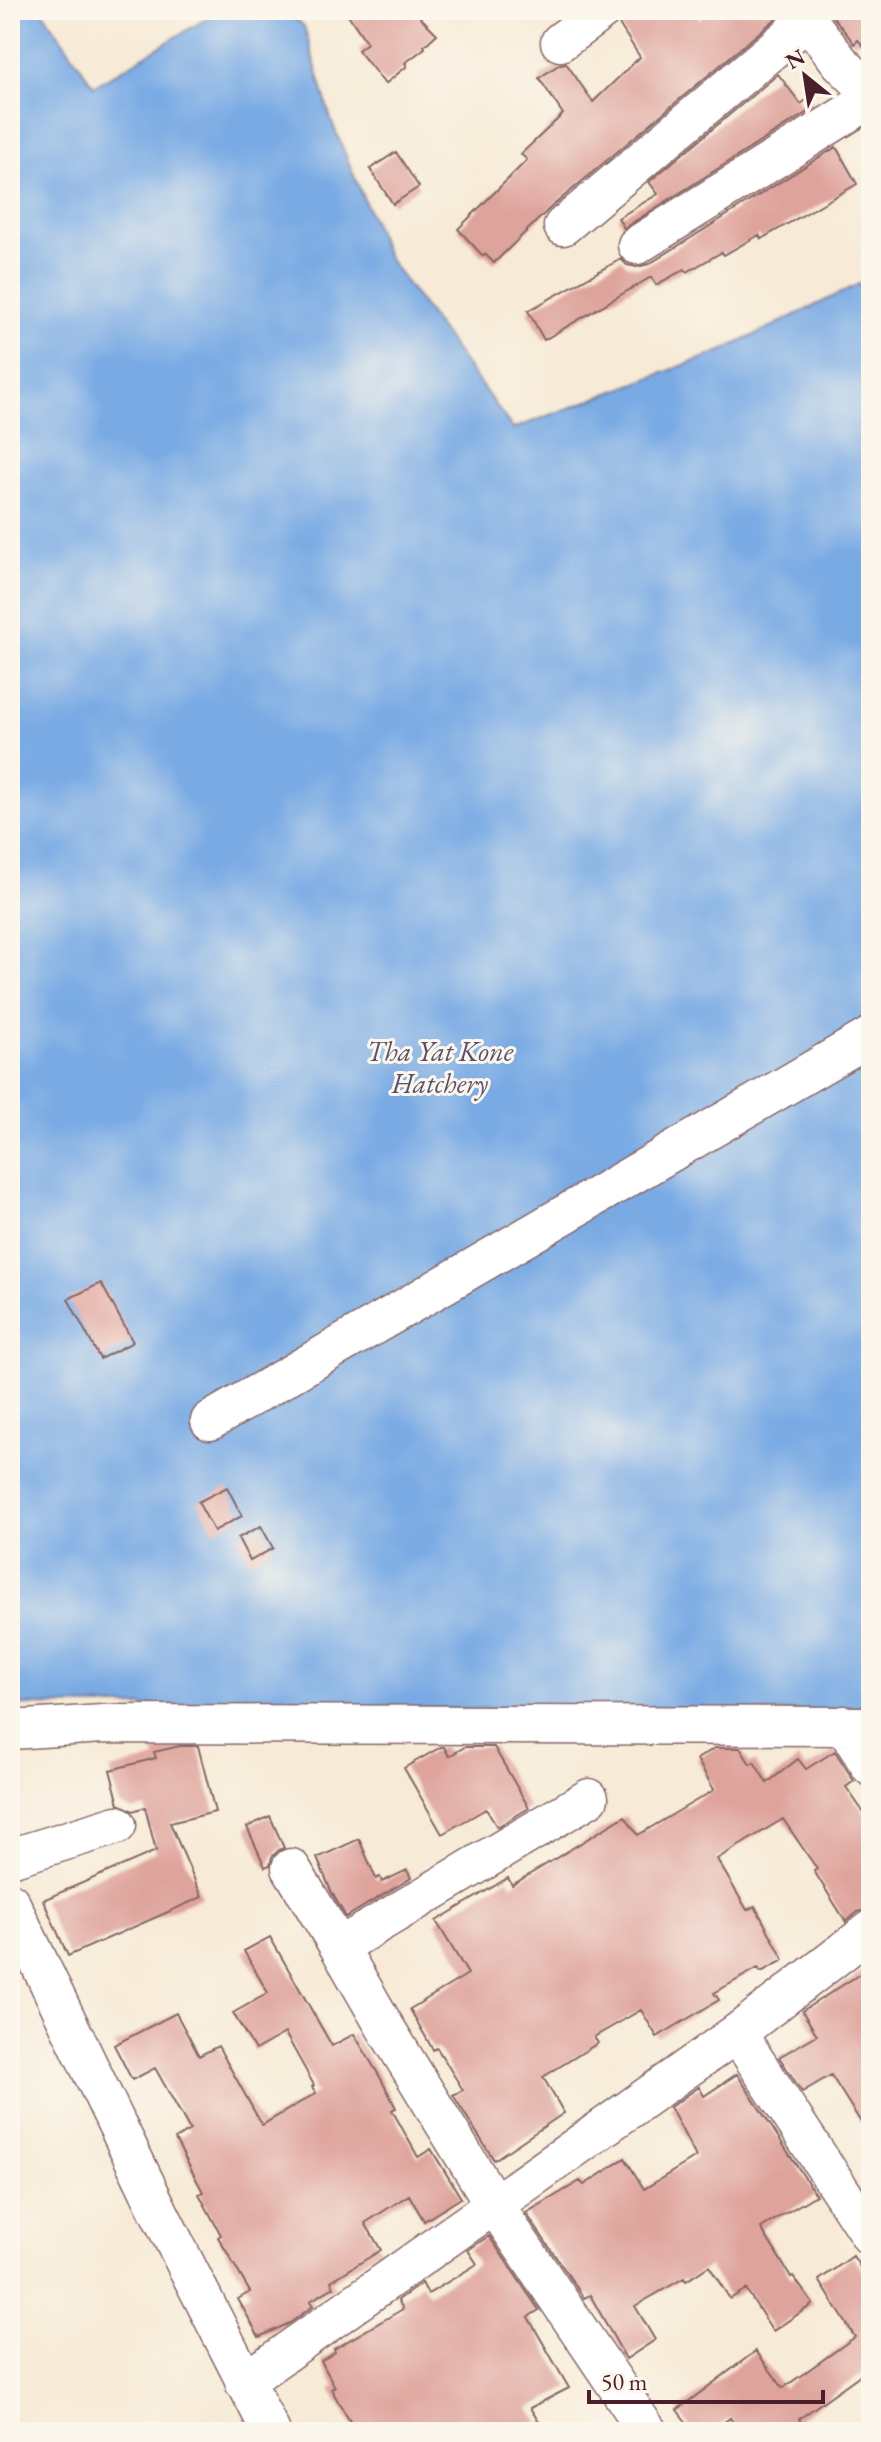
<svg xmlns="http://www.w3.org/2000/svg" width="881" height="2442" font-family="'EB Garamond',serif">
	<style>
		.water { fill: #79aae4; stroke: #626488; stroke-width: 2 }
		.building { fill: #dea39b }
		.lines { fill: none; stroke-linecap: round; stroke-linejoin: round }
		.minor-casing { stroke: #876667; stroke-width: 41 }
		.minor { stroke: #fff; stroke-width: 38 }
		.labels { text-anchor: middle; stroke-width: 6; stroke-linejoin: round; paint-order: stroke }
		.water-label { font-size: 28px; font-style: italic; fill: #5a506c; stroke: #fbf7ec }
	</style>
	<rect width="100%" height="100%" fill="#fbf7ec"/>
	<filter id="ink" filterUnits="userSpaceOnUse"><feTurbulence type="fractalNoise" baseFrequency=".0125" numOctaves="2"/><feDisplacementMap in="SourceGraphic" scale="16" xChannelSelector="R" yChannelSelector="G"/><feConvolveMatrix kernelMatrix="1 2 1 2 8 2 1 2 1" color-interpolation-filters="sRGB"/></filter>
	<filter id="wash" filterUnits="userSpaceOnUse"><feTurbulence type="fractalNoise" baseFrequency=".006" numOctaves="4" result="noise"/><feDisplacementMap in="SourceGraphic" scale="32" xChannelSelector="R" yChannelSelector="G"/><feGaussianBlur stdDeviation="1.8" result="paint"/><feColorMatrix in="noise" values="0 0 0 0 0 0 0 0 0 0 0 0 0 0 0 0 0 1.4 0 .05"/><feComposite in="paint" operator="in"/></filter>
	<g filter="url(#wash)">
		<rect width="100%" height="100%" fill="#f7ead6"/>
		<!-- water -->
		<path class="water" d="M10 10H42L94 86 221 10H283L304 26 331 120 388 258 513 429 722 351 871 278V1713L10 1705Z"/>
		<g id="blocks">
			<!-- building -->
			<path class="building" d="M345 10H413L437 34 424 46 425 48 405 63 407 66 385 84 358 50 367 43Z
				M625 10H692L700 19 711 10H778L779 16 549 209 494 263 485 254 483 256 458 229 527 160 521 154 563 114 539 78 560 64 566 63 593 102 640 57 619 24Z
				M828 10H871V54L858 40 854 44 853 42Z
				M778 74 801 104 809 98 814 108 624 228 618 218 658 194 649 182Z
				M836 147 857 184 761 239 759 235 724 255 722 252 687 272 685 269 656 285 651 277 544 340 528 311 621 259 627 265 637 267 649 264Z
				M396 152 419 187 393 204 370 169Z
				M101 1283 133 1342 100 1359 68 1299Z
				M227 1487 242 1516 214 1531 198 1502Z
				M261 1526 273 1548 250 1561 238 1538Z
				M180 1746H198L215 1812 170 1823 202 1897 68 1956 43 1900 156 1851 145 1807 133 1811 119 1804 110 1770 156 1758 154 1752Z
				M441 1747H444L449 1756 465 1747H494L529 1808 497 1827 486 1809 442 1834 404 1768Z
				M715 1748H740L750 1764 754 1762 767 1783 798 1759 806 1769 835 1751 854 1781 846 1787 871 1823V1908L858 1912 846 1922 814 1871 817 1869 783 1819 717 1859 747 1910 755 1906 784 1960 761 1972 758 1968 714 1993 719 2000 657 2037 641 2010 594 2037 598 2043 543 2077 564 2113 494 2160 453 2095 463 2090 437 2048 433 2050 410 2009 468 1974 436 1921 508 1878 512 1885 625 1816 638 1835 714 1790 697 1759Z
				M270 1816 284 1848 279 1850 272 1857 270 1865 265 1867 247 1827Z
				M359 1839 376 1879 380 1877 382 1882 407 1870 411 1878 346 1917 331 1891 317 1858Z
				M270 1937 332 2046 354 2034 380 2077 396 2108 392 2110 418 2157 431 2149 461 2198 424 2221 409 2195 365 2223 381 2250 331 2281 334 2287 310 2301 313 2306 290 2323 259 2337 238 2299 250 2292 218 2237 221 2235 199 2194 203 2192 175 2139 190 2130 155 2068 132 2080 114 2045 176 2013 199 2056 218 2046 262 2125 316 2093 312 2087 314 2085 285 2033 255 2050 233 2013 268 1993 244 1951Z
				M871 1967V2138L831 2075 802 2092 779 2057 817 2035 802 2011Z
				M737 2074 816 2195 761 2228 791 2277 793 2276 813 2304 773 2331 746 2289 730 2299 709 2266 686 2281 684 2278 635 2306 655 2340 626 2359 590 2295 584 2298 526 2213 580 2181 584 2185 625 2158 644 2189 696 2157 670 2107 699 2087 704 2096Z
				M489 2236 539 2310 528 2317 569 2388 530 2408 539 2422 521 2432H356L331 2389 335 2387 321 2361 335 2352 334 2349 403 2309 398 2300 422 2283 428 2294 477 2264 468 2250Z
				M853 2256 871 2284V2367L799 2419 808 2432H740L730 2418 711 2432H694L677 2410 756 2351 783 2388 855 2337 819 2280Z"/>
		</g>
	</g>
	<g filter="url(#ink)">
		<use href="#blocks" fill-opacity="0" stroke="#876667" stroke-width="2"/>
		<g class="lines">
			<defs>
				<path id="minor" d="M800 10 840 62 871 93
					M560 42 603 10
					M563 226 808 20
					M637 245 871 99
					M210 1421 871 1036
					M844 1725 871 1767
					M10 1730 103 1724 871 1726
					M589 1798 339 1947 385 2027 495 2206 648 2432
					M10 1858 117 1825
					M291 1868 339 1947
					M10 1902 159 2212 271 2432
					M737 2033 871 2237
					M244 2382 737 2033 871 1930"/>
			</defs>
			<!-- minor casing -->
			<use href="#minor" class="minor-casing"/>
			<!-- minor -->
			<use href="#minor" class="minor"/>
		</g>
	</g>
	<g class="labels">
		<!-- water labels -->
		<g class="water-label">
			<text x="440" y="1061">Tha Yat Kone<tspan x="440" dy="32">Hatchery</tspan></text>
		</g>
	</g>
	<!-- margin -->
	<rect width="881" height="2442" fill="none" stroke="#fbf7ec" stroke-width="40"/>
	<!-- north arrow -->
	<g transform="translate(805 76) rotate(330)" stroke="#fbf7ec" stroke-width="6" paint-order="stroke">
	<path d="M0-6L14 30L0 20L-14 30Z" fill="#4a1f2b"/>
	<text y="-12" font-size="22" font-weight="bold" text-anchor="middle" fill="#4a1f2b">N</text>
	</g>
	<!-- scale -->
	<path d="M589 2390v12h234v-12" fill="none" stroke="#4a1f2b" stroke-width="4"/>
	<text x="601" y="2390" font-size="24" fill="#4a1f2b" stroke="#fbf7ec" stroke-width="6" paint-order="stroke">50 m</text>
</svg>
